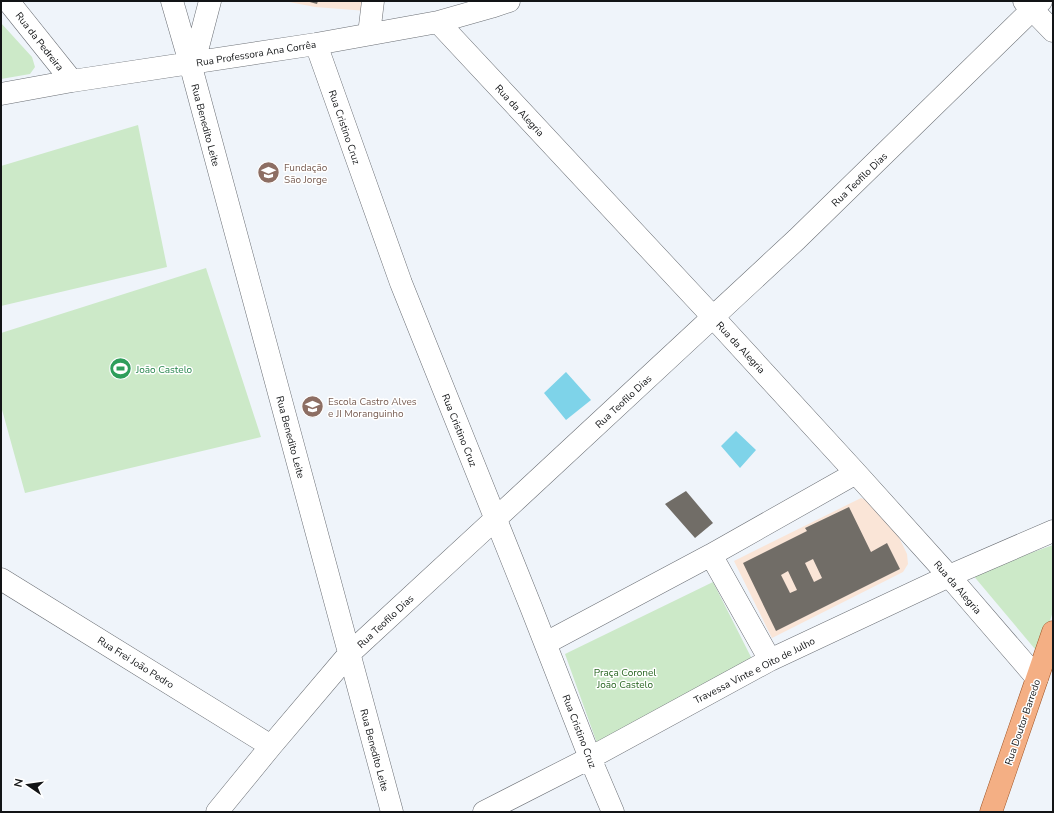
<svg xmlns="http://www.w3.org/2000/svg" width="1054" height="813" font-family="'Nunito Sans',sans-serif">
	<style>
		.education { fill: #fae5d7 }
		.green { fill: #cce9c8 }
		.water { fill: #7ed3e9 }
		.building { fill: #716d67; fill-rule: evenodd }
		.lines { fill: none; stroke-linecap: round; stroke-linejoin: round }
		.minor-casing { stroke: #6b6f75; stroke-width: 23 }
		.major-casing { stroke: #a05628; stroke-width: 23 }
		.minor { stroke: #fff; stroke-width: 22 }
		.major { stroke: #f4af84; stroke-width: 22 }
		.labels { text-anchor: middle; stroke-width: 3; stroke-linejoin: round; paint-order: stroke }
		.street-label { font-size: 10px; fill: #121416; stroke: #fff }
		.education-label { font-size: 10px; fill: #785e54; stroke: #fff; text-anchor: start }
		.leisure-label { font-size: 10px; fill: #27864d; stroke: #fff; text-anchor: start }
		.park-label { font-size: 10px; fill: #286521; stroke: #fff }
	</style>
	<rect width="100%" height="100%" fill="#eff4fa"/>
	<!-- education -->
	<path class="education" d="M284 1H368L367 11 315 7Z
		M861 498 869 501 896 531 907 554 908 564 903 572 772 638 734 561Z"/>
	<!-- green -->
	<path class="green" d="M1 23 32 57 35 67 30 74 1 79Z
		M138 125 167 267 1 306V166Z
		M206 268 261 437 25 493 1 406V333Z
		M1053 545V611L1040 655 972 574Z
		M713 582 754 663 598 746 565 654Z"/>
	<!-- water -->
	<path class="water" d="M566 372 591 400 566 420 544 393Z
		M736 431 756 450 740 468 721 446Z"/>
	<!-- building -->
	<path class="building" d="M306 1H318L317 4Z
		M686 491 713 523 695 538 665 504Z
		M849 507 871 552 887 543 900 569 776 631 743 563 807 531 805 528ZM813 559 822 578 814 582 805 563ZM788 571 797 590 790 593 781 575Z"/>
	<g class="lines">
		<defs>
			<path id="minor" d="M8 1 72 81
				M172 1 190 63 392 812
				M1024 1 1053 31
				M438 22 713 317 856 473 949 576 1037 678
				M369 34 373 1
				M316 44 401 283 531 607 590 758 613 812
				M194 62 210 1
				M1 94 72 81 316 44 438 22 491 7 509 1
				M711 555 770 660
				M1 579 271 746
				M546 643 711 555 856 473
				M217 812 271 746 349 654 517 499 797 239 1041 1
				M484 812 590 758 770 660 949 576 1053 531"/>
			<path id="major" d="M991 812 1053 632"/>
		</defs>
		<!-- minor casing -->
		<use href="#minor" class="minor-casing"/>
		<!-- major casing -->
		<use href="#major" class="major-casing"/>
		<!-- minor -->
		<use href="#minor" class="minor"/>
		<!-- major -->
		<use href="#major" class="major"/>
	</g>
	<!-- icons -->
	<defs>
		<symbol id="school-disc" viewBox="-11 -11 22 22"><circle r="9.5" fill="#8d6e63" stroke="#fff"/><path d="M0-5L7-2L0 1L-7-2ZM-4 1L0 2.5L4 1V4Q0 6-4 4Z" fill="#fff"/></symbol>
		<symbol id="stadium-disc" viewBox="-11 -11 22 22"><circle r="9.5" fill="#2e9e5b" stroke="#fff"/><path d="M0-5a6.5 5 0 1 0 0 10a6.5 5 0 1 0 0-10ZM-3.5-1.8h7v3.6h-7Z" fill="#fff"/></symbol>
	</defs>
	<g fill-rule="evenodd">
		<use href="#school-disc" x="256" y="160" width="25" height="25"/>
		<use href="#stadium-disc" x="108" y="356" width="25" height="25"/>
		<use href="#school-disc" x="300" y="394" width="25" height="25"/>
	</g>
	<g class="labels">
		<!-- street labels -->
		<g class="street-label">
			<text transform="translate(40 41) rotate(52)" y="4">Rua da Pedreira</text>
			<text transform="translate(256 53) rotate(-9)" y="4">Rua Professora Ana Corrêa</text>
			<text transform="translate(520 110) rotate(47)" y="4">Rua da Alegria</text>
			<text transform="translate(206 125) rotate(75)" y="4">Rua Benedito Leite</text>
			<text transform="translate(345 127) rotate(71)" y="4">Rua Cristino Cruz</text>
			<text transform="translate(859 179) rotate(-44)" y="4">Rua Teofilo Dias</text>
			<text transform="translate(741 347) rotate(47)" y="4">Rua da Alegria</text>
			<text transform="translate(623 401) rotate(-43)" y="4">Rua Teofilo Dias</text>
			<text transform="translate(460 430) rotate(68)" y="4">Rua Cristino Cruz</text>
			<text transform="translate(291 437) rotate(75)" y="4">Rua Benedito Leite</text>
			<text transform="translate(958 587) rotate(49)" y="4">Rua da Alegria</text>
			<text transform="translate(385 621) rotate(-43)" y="4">Rua Teofilo Dias</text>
			<text transform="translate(136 662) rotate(32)" y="4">Rua Frei João Pedro</text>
			<text transform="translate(754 670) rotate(-27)" y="4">Travessa Vinte e Oito de Julho</text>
			<text transform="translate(1022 722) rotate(-71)" y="4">Rua Doutor Barredo</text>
			<text transform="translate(580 731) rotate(69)" y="4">Rua Cristino Cruz</text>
			<text transform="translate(375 750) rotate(75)" y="4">Rua Benedito Leite</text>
		</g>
		<!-- education labels -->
		<g class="education-label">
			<text x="284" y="171">Fundação<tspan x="284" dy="12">São Jorge</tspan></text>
			<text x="328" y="405">Escola Castro Alves<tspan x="328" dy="12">e JI Moranguinho</tspan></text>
		</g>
		<!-- leisure labels -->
		<g class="leisure-label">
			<text x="136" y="373">João Castelo</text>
		</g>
		<!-- park labels -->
		<g class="park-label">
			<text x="625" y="676">Praça Coronel<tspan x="625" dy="12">João Castelo</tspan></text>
		</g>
	</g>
	<!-- border -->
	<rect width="1054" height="813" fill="none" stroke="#121416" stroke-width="4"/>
	<!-- north arrow -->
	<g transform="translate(28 785) rotate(283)" stroke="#ffffff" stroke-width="3" paint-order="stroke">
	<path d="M0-3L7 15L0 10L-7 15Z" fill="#121416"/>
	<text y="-6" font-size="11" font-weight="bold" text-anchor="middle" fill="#121416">N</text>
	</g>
</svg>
